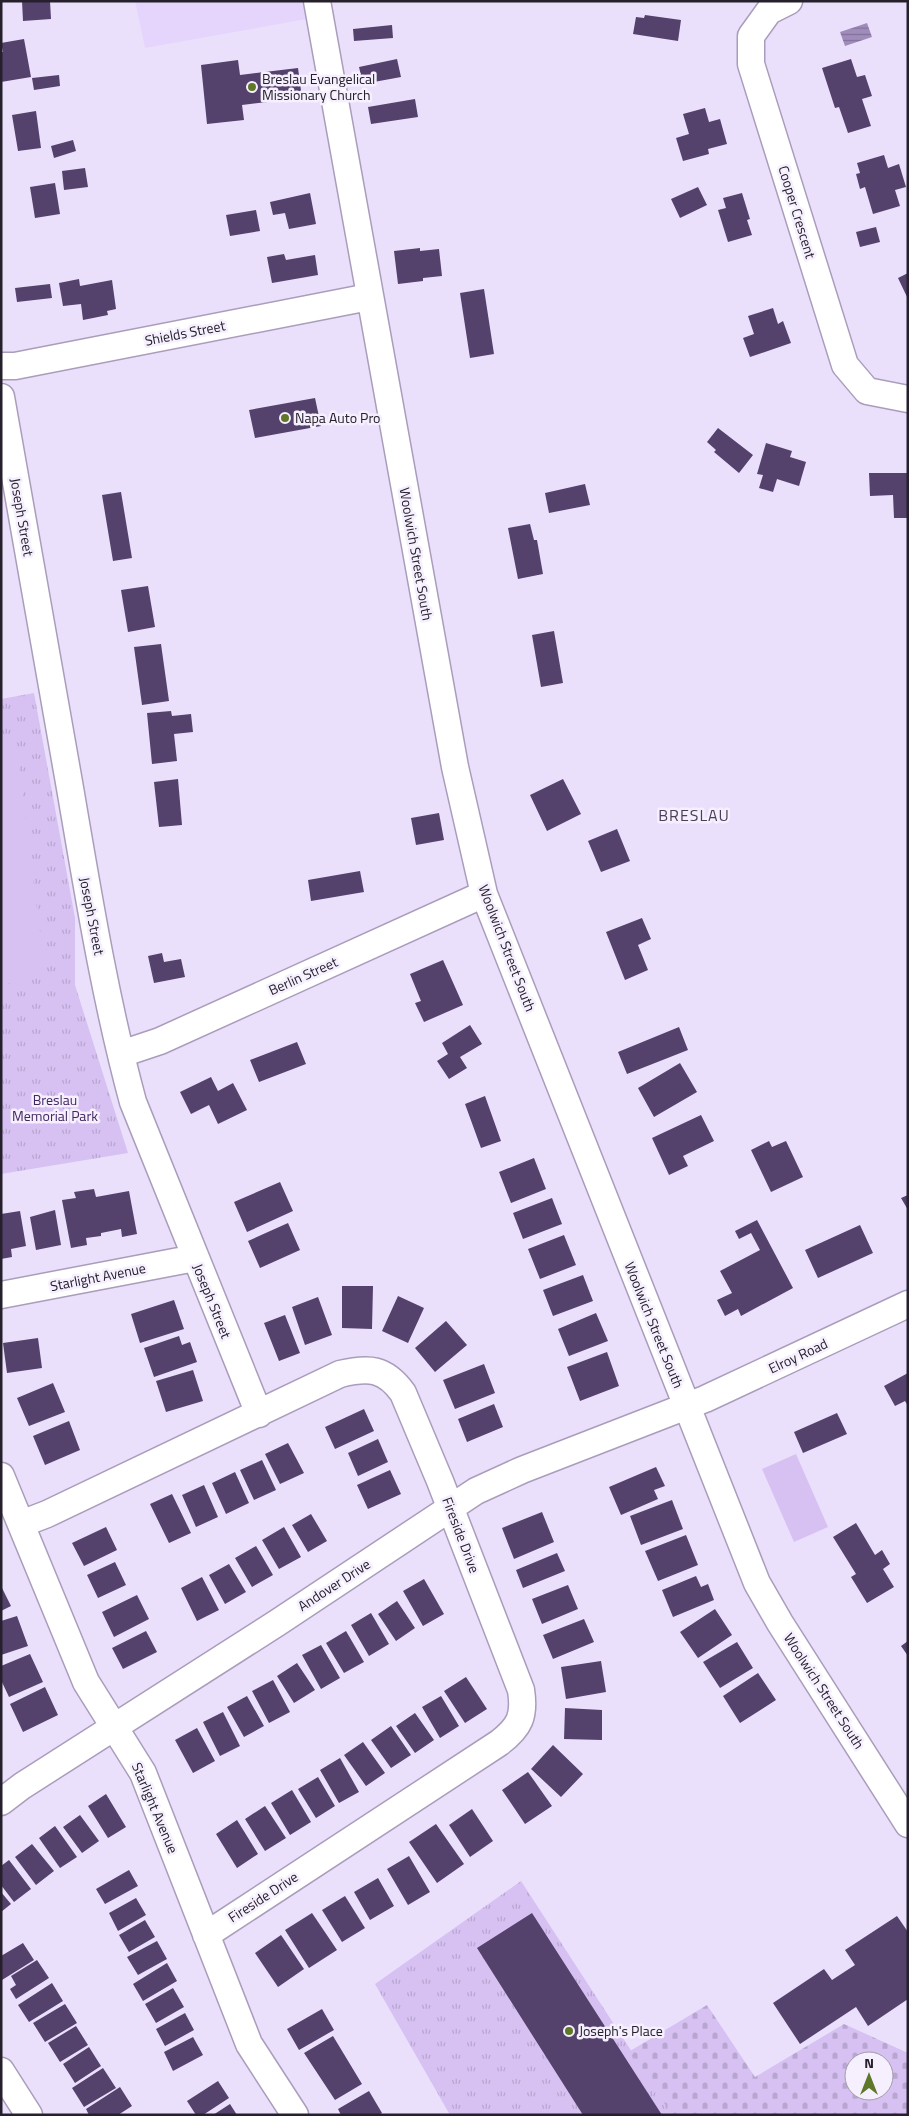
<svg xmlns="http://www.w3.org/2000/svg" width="909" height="2116" font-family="'Titillium Web',sans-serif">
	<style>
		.built { fill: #e5d5fd }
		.grass { fill: url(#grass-tufts) }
		.cemetery { fill: url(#cemetery-stones); fill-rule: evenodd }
		.pitch { fill: #d6c1f2 }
		.water { fill: url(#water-rules) }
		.building { fill: #54416c }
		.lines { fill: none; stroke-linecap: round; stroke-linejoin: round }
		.minor-casing { stroke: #aa9dbc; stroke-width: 29 }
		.minor { stroke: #fff; stroke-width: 26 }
		.poi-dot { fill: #5f7728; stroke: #f6f0fe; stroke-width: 2 }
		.labels { text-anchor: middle; stroke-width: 5; stroke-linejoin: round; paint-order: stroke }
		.poi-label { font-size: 14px; fill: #25202c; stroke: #f6f0fe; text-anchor: start }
		.street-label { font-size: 14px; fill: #25202c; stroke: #f6f0fe }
		.park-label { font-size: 14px; fill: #432661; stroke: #f6f0fe }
		.quarter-label { font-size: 16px; letter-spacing: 1px; fill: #4a3e59; stroke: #f6f0fe }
	</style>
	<defs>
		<pattern id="grass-tufts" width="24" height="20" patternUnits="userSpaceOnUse" patternTransform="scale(1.25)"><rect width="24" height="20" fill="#d6c1f2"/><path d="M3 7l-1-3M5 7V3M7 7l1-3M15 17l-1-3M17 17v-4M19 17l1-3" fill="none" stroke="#b8a6d0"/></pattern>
		<pattern id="cemetery-stones" width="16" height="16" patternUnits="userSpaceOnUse" patternTransform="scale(1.25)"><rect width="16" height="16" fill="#d6c1f2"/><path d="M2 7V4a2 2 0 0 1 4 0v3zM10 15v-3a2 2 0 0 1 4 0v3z" fill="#b8a6d0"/></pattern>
		<pattern id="water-rules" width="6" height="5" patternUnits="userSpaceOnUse" patternTransform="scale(1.25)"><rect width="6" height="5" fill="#a08cbb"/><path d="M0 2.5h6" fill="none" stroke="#827298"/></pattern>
	</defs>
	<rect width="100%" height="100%" fill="#ebe0fb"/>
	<!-- built -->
	<path class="built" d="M135 1H304L307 19 145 48Z"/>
	<!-- grass -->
	<path class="grass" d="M34 693 75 918V985L128 1153 1 1174V699Z
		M521 1881 673 2115H450L375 1984Z"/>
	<!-- cemetery -->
	<path class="cemetery" d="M707 2005 755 2077 844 2024 908 2053V2115H672L630 2051ZM854 2061H884V2091H854Z"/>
	<!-- pitch -->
	<path class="pitch" d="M15 738 43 955C37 978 22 981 1 985V740Z
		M796 1454 828 1527 794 1542 762 1469Z"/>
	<!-- water -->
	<path class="water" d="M867 23 872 37 845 46 840 32Z"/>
	<!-- building -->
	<path class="building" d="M22 1H50L51 19 23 21Z
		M645 15 681 20 678 41 633 34 636 17 644 18Z
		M392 25 393 38 354 41 353 29Z
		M24 39 31 77 1 82V52H3L1 43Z
		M397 59 401 77 363 84 359 67Z
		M851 59 857 77 865 75 872 96 862 99 871 126 848 133 839 107 835 108 822 68Z
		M238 60 240 75 298 68 302 98 242 105 244 120 207 124 201 65Z
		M59 75 60 86 34 90 32 78Z
		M415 99 418 117 371 124 368 107Z
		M705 108 709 122 720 119 727 144 708 149 709 154 683 161 676 138 689 134 683 114Z
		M36 111 41 148 18 151 12 115Z
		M73 140 76 151 54 158 51 146Z
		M884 155 888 168 899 164 906 187 895 190 900 206 873 214 865 187 860 189 856 174 860 173 857 163Z
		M85 168 88 187 64 190 62 171Z
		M55 183 60 214 35 218 30 187Z
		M698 187 707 205 680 218 671 199Z
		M310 193 316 224 289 229 285 213 273 215 270 202Z
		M742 193 750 219 747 220 752 235 728 242 718 210 726 208 723 198Z
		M256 210 260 231 230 236 226 215Z
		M876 227 880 242 860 247 856 232Z
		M420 248V251L439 249 442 276 423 278V281L398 284 394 251Z
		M284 254 286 260 315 255 318 275 272 283 267 257Z
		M908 273V299L898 278Z
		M79 279 80 286 112 280 116 309 107 311 108 315 83 320 81 304 63 306 59 283Z
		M50 284 52 298 17 302 15 288Z
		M484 289 494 354 470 358 460 293Z
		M773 308 778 324 783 321 791 343 750 357 743 338 754 334 748 316Z
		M315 398 321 426 255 438 249 410Z
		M718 428 753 455 739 473 714 452 716 450 707 442Z
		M766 443 792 451 790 457 806 462 799 486 777 479 773 492 759 488 763 475 757 474Z
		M869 473H908V518H894L893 495 870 496Z
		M585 484 590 505 549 513 545 493Z
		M121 492 132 558 113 561 102 495Z
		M530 524 534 540H537L543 574 518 579 508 528Z
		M148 586 155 627 128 632 121 590Z
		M554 631 563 683 541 687 532 635Z
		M161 644 169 701 142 705 134 647Z
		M171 711 172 716 191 714 193 732 174 734 177 761 152 764 147 713Z
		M178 779 182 825 159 827 154 782Z
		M563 779 581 814 547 831 530 795Z
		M439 813 444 840 416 845 411 818Z
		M617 829 630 861 601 872 588 841Z
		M360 871 364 892 311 901 308 880Z
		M642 918 651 939 638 945 648 970 625 980 606 932Z
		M162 953 164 962 181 959 185 977 154 983 148 956Z
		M443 960 463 1005 424 1022 415 1003 421 1001 410 974Z
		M470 1025 482 1044 460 1057 467 1068 449 1079 437 1061 448 1054 442 1043Z
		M679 1027 688 1050 627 1074 618 1052Z
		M297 1042 306 1064 259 1082 250 1060Z
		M680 1063 697 1092 654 1117 638 1088Z
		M211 1077 218 1091 233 1083 247 1110 218 1124 209 1105 191 1114 180 1092Z
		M485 1096 501 1141 481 1148 465 1104Z
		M701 1115 714 1141 683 1156 688 1166 669 1175 652 1138Z
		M769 1141 772 1147 786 1141 803 1177 771 1192 751 1150Z
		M534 1158 546 1189 511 1203 499 1172Z
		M280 1182 293 1211 247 1232 234 1202Z
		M94 1189 96 1197 129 1191 137 1234 122 1237 121 1229 101 1233V1236L86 1238 87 1245 71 1248 62 1200 76 1198 74 1192Z
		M908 1195V1210L901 1198Z
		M552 1198 562 1224 523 1239 513 1213Z
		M55 1210 61 1245 36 1250 30 1217Z
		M20 1211 26 1246 11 1249 12 1257 1 1259V1214Z
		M757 1220 793 1288 741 1316 738 1309 725 1316 717 1300 732 1293 720 1271 760 1250 751 1233 739 1239 735 1231Z
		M288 1223 300 1250 260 1268 248 1241Z
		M860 1225 873 1253 818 1278 805 1250Z
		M564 1235 576 1265 540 1279 528 1249Z
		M583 1275 593 1301 553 1316 543 1290Z
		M342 1286H373L372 1329 342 1328Z
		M398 1296 424 1308 408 1343 382 1331Z
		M318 1297 332 1335 305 1345 292 1307Z
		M174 1300 184 1329 140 1343 131 1314Z
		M596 1313 608 1341 569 1356 558 1329Z
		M285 1315 300 1353 279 1361 264 1323Z
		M446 1321 467 1345 435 1372 415 1348Z
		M179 1336 182 1345 190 1342 197 1362 154 1377 144 1348Z
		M38 1338 42 1368 7 1373 3 1343Z
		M607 1352 619 1386 580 1401 567 1367Z
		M484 1364 495 1393 455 1409 443 1380Z
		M193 1370 203 1401 166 1412 156 1381Z
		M908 1373V1406L905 1401 895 1406 884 1386Z
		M53 1383 65 1412 29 1426 17 1398Z
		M494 1404 503 1427 467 1442 458 1419Z
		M364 1409 374 1431 335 1449 325 1427Z
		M837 1413 847 1434 803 1453 794 1432Z
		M69 1421 80 1450 45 1465 33 1436Z
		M378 1439 388 1462 358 1476 348 1453Z
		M288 1443 304 1473 280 1484 265 1454Z
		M262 1460 276 1490 254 1500 240 1470Z
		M656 1467 665 1486 654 1490 658 1499 621 1515 609 1487Z
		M390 1470 401 1494 368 1509 357 1485Z
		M235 1472 249 1503 226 1514 212 1483Z
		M204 1485 218 1517 196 1527 182 1495Z
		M172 1494 191 1533 169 1543 150 1504Z
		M672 1500 683 1529 641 1545 630 1516Z
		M542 1512 554 1542 514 1559 502 1528Z
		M311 1514 327 1541 308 1552 292 1525Z
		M856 1523 875 1555 882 1550 890 1564 883 1569 894 1587 867 1603 851 1577 856 1574 833 1537Z
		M106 1527 117 1550 84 1566 72 1543Z
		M284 1527 301 1557 279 1569 262 1540Z
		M686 1535 698 1565 658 1581 645 1551Z
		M256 1546 273 1575 252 1587 235 1558Z
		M557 1553 565 1571 523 1588 516 1570Z
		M115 1562 126 1585 98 1598 87 1575Z
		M229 1564 246 1592 225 1604 209 1575Z
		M696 1576 701 1587 708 1584 714 1600 673 1617 662 1590Z
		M202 1577 219 1610 197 1621 181 1588Z
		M424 1579 444 1614 423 1626 403 1591Z
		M568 1585 578 1609 542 1624 532 1599Z
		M1 1586 11 1606 1 1611Z
		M137 1595 149 1619 114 1637 102 1612Z
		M397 1601 415 1628 396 1641 378 1614Z
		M715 1609 732 1635 698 1658 680 1632Z
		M371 1613 389 1644 369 1656 351 1625Z
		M17 1616 28 1646 1 1655V1621Z
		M584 1619 594 1642 553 1659 543 1635Z
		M146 1631 157 1652 123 1669 112 1648Z
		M346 1631 364 1662 344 1673 326 1643Z
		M908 1641V1656L901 1646Z
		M737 1642 753 1668 720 1688 703 1662Z
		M321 1645 340 1678 321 1689 302 1655Z
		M30 1654 43 1682 9 1697 1 1680V1666Z
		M601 1661 606 1692 566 1699 561 1667Z
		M297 1663 315 1690 294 1703 277 1676Z
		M758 1673 776 1700 740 1723 723 1696Z
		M466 1677 487 1709 465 1723 444 1691Z
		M273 1680 290 1712 269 1723 252 1691Z
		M45 1687 58 1715 23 1732 10 1704Z
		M247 1696 264 1726 244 1737 227 1707Z
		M441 1696 459 1726 440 1738 422 1707Z
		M565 1708 602 1710V1740L564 1739Z
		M223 1712 240 1746 220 1756 203 1722Z
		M415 1713 434 1740 415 1753 396 1726Z
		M391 1726 411 1755 391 1768 371 1740Z
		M197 1728 215 1761 193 1773 175 1740Z
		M363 1742 385 1773 366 1786 344 1755Z
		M553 1745 583 1774 561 1797 531 1769Z
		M340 1758 359 1792 339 1803 320 1770Z
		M528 1772 552 1806 525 1824 502 1790Z
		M318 1777 335 1806 316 1818 298 1789Z
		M292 1790 311 1822 290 1835 271 1803Z
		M106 1794 126 1827 108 1838 88 1806Z
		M265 1806 286 1838 265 1851 245 1819Z
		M472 1809 493 1841 470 1857 449 1825Z
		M80 1815 99 1841 82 1853 63 1827Z
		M237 1820 258 1854 237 1868 216 1834Z
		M436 1824 464 1864 437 1883 409 1842Z
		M55 1826 77 1857 60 1868 39 1838Z
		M32 1844 54 1871 36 1885 15 1857Z
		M409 1856 430 1892 408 1905 387 1869Z
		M9 1860 31 1889 14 1902 1 1885V1866Z
		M129 1870 138 1886 105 1904 96 1889Z
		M378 1878 394 1906 370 1920 354 1892Z
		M1 1892 11 1904 1 1912Z
		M345 1896 365 1928 342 1942 322 1910Z
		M136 1898 146 1915 118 1931 109 1913Z
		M312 1913 337 1950 309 1968 285 1930Z
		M532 1913 662 2115H583L477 1948Z
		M897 1916 908 1932V1999L868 2026 856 2007 800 2044 773 2003 824 1969 832 1980 855 1965 845 1950Z
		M145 1920 155 1937 129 1952 119 1935Z
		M281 1935 304 1969 278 1987 255 1953Z
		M157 1941 167 1959 138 1975 127 1957Z
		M23 1943 34 1960 2 1980 1 1956Z
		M37 1960 49 1978 16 1999 10 1989 16 1985 11 1976Z
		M167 1963 177 1981 143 2001 133 1984Z
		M52 1983 63 2001 29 2022 18 2005Z
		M173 1988 184 2007 156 2023 145 2004Z
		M65 2004 77 2023 45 2042 33 2023Z
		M322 2009 334 2030 299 2050 287 2029Z
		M185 2013 194 2030 165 2046 156 2029Z
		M76 2026 88 2045 60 2062 48 2043Z
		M333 2036 362 2084 335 2100 304 2053Z
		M193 2037 203 2055 173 2071 164 2052Z
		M89 2047 101 2066 75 2083 63 2064Z
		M103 2068 116 2088 84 2107 72 2088Z
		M218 2081 229 2098 203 2115H196L187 2101Z
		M120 2087 132 2106 118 2115H89L86 2109Z
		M369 2091 382 2113 379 2115H341L338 2109Z
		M230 2104 237 2115H213Z"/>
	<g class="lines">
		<defs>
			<path id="minor" d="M317 1 455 767 484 894 757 1583 780 1623 908 1824
				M789 1 769 11 751 36V64L845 365 867 391 908 399
				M1 366H15L369 297
				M1 397C24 527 47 657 70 788 88 893 105 999 133 1102L259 1414
				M121 1054 160 1041 484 894
				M1 1295 195 1258
				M1 1476 86 1682 143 1773 249 2044 295 2115
				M21 1524 47 1514 340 1374C369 1367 385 1368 403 1393L440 1481 521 1690C525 1716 520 1727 499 1743L206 1935
				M1 1802 22 1786 277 1623 476 1491 522 1470 705 1399 908 1304
				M1 2071 29 2115"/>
		</defs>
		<!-- minor casing -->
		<use href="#minor" class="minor-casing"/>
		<!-- minor -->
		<use href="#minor" class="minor"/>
	</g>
	<!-- markers -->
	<g class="poi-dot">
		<circle cx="252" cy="87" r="5"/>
		<circle cx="285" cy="418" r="5"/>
		<circle cx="569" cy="2031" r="5"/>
	</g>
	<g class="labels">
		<!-- poi labels -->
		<g class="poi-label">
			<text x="262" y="84">Breslau Evangelical<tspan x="262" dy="16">Missionary Church</tspan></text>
			<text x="295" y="423">Napa Auto Pro</text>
			<text x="579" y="2036">Joseph's Place</text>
		</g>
		<!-- street labels -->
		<g class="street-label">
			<text transform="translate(797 212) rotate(73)" y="5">Cooper Crescent</text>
			<text transform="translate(185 333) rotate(-11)" y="5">Shields Street</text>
			<text transform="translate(22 517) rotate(80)" y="5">Joseph Street</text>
			<text transform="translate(416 554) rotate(80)" y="5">Woolwich Street South</text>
			<text transform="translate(92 916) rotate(79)" y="5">Joseph Street</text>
			<text transform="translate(507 948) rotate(69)" y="5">Woolwich Street South</text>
			<text transform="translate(303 976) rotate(-24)" y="5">Berlin Street</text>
			<text transform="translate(98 1277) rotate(-11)" y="5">Starlight Avenue</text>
			<text transform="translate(212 1301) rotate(68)" y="5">Joseph Street</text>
			<text transform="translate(654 1325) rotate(68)" y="5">Woolwich Street South</text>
			<text transform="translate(798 1356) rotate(-25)" y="5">Elroy Road</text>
			<text transform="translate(461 1535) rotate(69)" y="5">Fireside Drive</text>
			<text transform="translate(334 1585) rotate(-33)" y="5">Andover Drive</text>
			<text transform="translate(824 1691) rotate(57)" y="5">Woolwich Street South</text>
			<text transform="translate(155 1808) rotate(67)" y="5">Starlight Avenue</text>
			<text transform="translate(263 1897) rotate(-33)" y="5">Fireside Drive</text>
		</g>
		<!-- park labels -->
		<g class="park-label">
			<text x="55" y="1105">Breslau<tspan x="55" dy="16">Memorial Park</tspan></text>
		</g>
		<!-- quarter labels -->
		<g class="quarter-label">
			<text x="694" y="821">BRESLAU</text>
		</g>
	</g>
	<!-- border -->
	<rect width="909" height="2116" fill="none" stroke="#25202c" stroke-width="5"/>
	<!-- north arrow -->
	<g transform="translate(869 2076)"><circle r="24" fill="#f6f0fe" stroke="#a29daa"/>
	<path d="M0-4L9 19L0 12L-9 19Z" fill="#5f7728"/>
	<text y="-8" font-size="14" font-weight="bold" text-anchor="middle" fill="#25202c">N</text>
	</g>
</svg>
